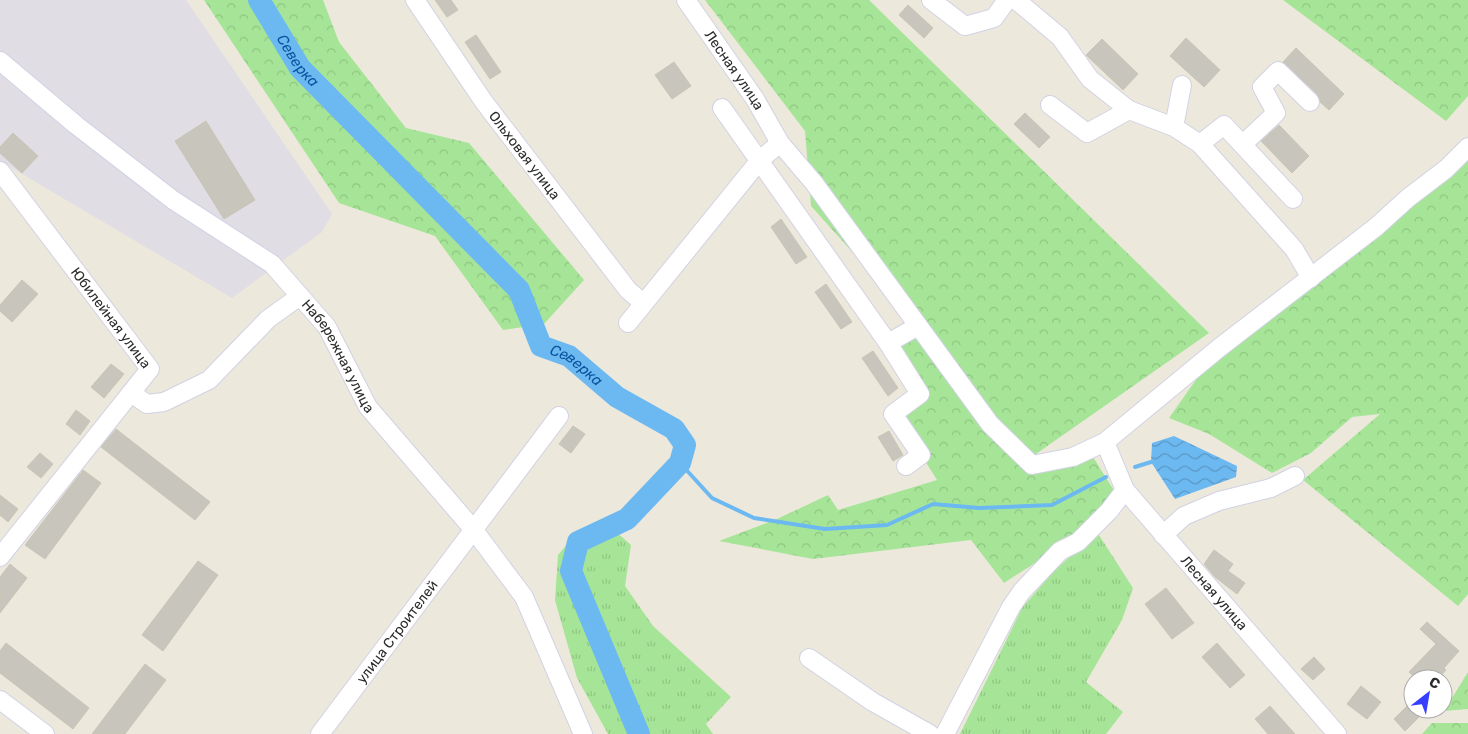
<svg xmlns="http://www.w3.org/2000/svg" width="1468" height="734" font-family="Rubik,sans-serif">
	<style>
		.industrial { fill: #e1dde5 }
		.grass { fill: url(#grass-tufts) }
		.forest { fill: url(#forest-crowns) }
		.water { fill: url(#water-waves) }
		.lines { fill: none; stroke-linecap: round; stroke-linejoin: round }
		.stream { stroke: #6cb9f2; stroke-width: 4 }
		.river { stroke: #6cb9f2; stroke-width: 22 }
		.building { fill: #c8c5bc; stroke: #c8c5b6 }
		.minor-casing { stroke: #d1d2e4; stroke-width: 20 }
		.minor { stroke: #fff; stroke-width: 18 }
		.labels { text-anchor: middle; stroke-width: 4.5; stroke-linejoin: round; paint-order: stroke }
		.street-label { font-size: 14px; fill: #2b2b2b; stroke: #fff }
		.water-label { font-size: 15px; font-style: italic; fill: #0a549f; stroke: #fff }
	</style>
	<defs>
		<pattern id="grass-tufts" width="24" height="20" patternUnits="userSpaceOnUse" patternTransform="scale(1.25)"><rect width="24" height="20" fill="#a6e597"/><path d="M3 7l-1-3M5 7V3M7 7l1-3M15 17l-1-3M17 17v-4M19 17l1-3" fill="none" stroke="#8fc582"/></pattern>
		<pattern id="forest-crowns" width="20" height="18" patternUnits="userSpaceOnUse" patternTransform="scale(1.25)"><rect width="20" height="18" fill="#a6e597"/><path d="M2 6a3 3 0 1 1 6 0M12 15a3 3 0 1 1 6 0" fill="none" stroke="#8fc582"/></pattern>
		<pattern id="water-waves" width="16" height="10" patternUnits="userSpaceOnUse" patternTransform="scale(1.25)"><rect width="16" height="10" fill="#6cb9f2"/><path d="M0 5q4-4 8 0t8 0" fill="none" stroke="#5997c4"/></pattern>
	</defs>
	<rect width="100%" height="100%" fill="#ede8dc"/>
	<!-- industrial -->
	<path class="industrial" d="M0 0H186L332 214 322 232 232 298 0 161Z"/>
	<!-- grass -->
	<path class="grass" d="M603 520 631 545 625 586 653 626 731 697 706 724 713 734H608L577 678 555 600 558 555 578 531Z
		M1097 532 1133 588 1122 620 1086 682 1123 712 1106 734H960L1022 608 1053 572Z"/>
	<!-- forest -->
	<path class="forest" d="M204 0H323L339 42 406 128 469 143 584 280 544 324 503 330 435 236 339 203Z
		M705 0H869L1209 333 1033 456 1024 471 1093 457 1115 492 1073 538 1004 583 971 540 813 559 719 541 777 519 828 495 838 510 937 480 896 415 924 394 892 346 923 331 811 206 805 131Z
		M1283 0H1468V96L1446 121Z
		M1468 150V594L1458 606 1303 480 1380 414 1352 417 1311 453 1272 473 1209 434 1169 418 1200 374 1396 221Z
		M1468 672V709L1444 711Z
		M1432 723H1468V734H1422Z"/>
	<!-- water -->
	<path class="water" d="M1174 436 1237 466 1236 477 1175 499 1151 462 1152 443Z"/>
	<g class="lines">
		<!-- stream -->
		<path class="stream" d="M680 463 712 498 754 518 825 529 887 525 933 504 979 508 1052 505 1106 477
			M1135 467 1151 462"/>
		<!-- river -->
		<path class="river" id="s1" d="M259 0 300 68 519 290 541 346 569 356 617 397 674 429 685 445 680 463 627 519 578 542 571 571 639 734"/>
	</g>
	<!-- building -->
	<path class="building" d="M435 0H451L458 10 447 17Z
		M908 5 933 28 924 38 899 15Z
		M476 35 501 72 490 79 465 42Z
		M1186 38 1220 70 1204 87 1170 56Z
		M1102 39 1138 74 1123 90 1086 55Z
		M1296 48 1344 94 1329 110 1320 102 1317 94 1283 62Z
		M674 62 691 86 672 99 655 75Z
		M1025 113 1050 137 1039 148 1014 124Z
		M206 121 255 200 224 219 175 141Z
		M1279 125 1309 156 1292 173 1261 141Z
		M13 133 38 156 22 173 0 153V147Z
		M781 219 807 257 796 264 771 227Z
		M22 280 38 294 12 322 0 311V305Z
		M826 284 852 322 841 329 815 292Z
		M873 351 898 388 888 396 862 358Z
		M111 364 124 374 104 398 91 387Z
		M76 410 90 421 80 435 66 424Z
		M573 426 585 434 571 453 559 444Z
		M116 429 210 502 195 520 101 447Z
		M889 431 903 455 893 461 878 437Z
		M40 453 53 464 41 478 27 467Z
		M83 470 101 483 45 559 25 545Z
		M0 495 18 509 8 522 0 515Z
		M1214 550 1233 564 1228 571 1245 583 1237 594 1215 577 1204 564Z
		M198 561 218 575 163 651 142 635Z
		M10 564 27 578 0 613V577Z
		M1166 588 1194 623 1172 639 1145 604Z
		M1427 622 1459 651 1444 668 1446 670 1438 679H1416L1409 672 1436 644 1420 629Z
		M6 643 89 708 73 729 0 673V651Z
		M1217 643 1245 675 1230 688 1202 657Z
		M1314 657 1325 669 1313 680 1301 669Z
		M145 664 166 680 125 734H92Z
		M1361 686 1381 702 1367 719 1347 704Z
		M1413 700V709H1427L1405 731 1394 719Z
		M1270 706 1295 734H1268L1255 719Z"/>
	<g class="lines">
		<defs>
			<g id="minor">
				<path id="s2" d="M415 0 484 102 628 290 643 303"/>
				<path id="s3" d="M686 0 755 99 780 143 814 183 990 424 1032 465 1073 457 1105 442 1219 348 1376 227 1408 198 1446 169 1468 147"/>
				<path d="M931 0 965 26 994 18 1007 0"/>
				<path d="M1016 0 1060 37 1090 79 1129 110 1174 127 1200 144 1294 249 1311 278"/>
				<path id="s4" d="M0 61 76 125 173 200 272 264 327 327 368 407 473 529 524 597 583 734"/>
				<path d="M1050 105 1087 133 1129 110"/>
				<path d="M722 108 888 343 920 394 893 414 921 455 906 466"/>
				<path d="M1174 127 1182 85"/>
				<path d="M1200 144 1224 125 1293 199"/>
				<path d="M1243 144 1276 113 1262 87 1278 71 1310 102"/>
				<path id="s5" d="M0 171 150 369 0 557"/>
				<path d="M628 323 760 160 780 143"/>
				<path d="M888 343 918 326"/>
				<path d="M131 393 147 404 164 402 209 380 268 319 300 296"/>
				<path id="s6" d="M1105 442 1125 490 1337 734"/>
				<path d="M1163 535 1184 516 1219 501 1271 488 1295 476"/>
				<path d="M809 658 873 702 930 734"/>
				<path d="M0 700 45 734"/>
				<path id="s7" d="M320 734 559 416"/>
				<path d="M945 734 1011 607 1022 591 1060 551 1078 542 1109 511 1125 490"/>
			</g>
		</defs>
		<!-- minor casing -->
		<use href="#minor" class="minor-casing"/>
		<!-- minor -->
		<use href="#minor" class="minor"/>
	</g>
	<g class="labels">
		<!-- street labels -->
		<g class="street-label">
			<text dy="5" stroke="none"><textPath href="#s3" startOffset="85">Лесная улица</textPath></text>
			<text dy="5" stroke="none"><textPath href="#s2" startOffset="190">Ольховая улица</textPath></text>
			<text dy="5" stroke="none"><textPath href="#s5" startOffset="184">Юбилейная улица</textPath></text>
			<text dy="5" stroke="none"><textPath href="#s4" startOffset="454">Набережная улица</textPath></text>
			<text dy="5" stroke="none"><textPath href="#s6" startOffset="188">Лесная улица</textPath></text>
			<text dy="5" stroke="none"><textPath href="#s7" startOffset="128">улица Строителей</textPath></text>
		</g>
		<!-- water labels -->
		<g class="water-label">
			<text dy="5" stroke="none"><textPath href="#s1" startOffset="72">Северка</textPath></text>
			<text dy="5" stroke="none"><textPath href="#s1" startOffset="492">Северка</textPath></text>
		</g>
	</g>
	<!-- north arrow -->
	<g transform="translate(1428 694) rotate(31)"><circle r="24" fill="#ffffff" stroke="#aaaaaa"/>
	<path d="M0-4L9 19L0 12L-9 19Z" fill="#383efe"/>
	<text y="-8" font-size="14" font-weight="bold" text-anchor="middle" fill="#2b2b2b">С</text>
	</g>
</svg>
